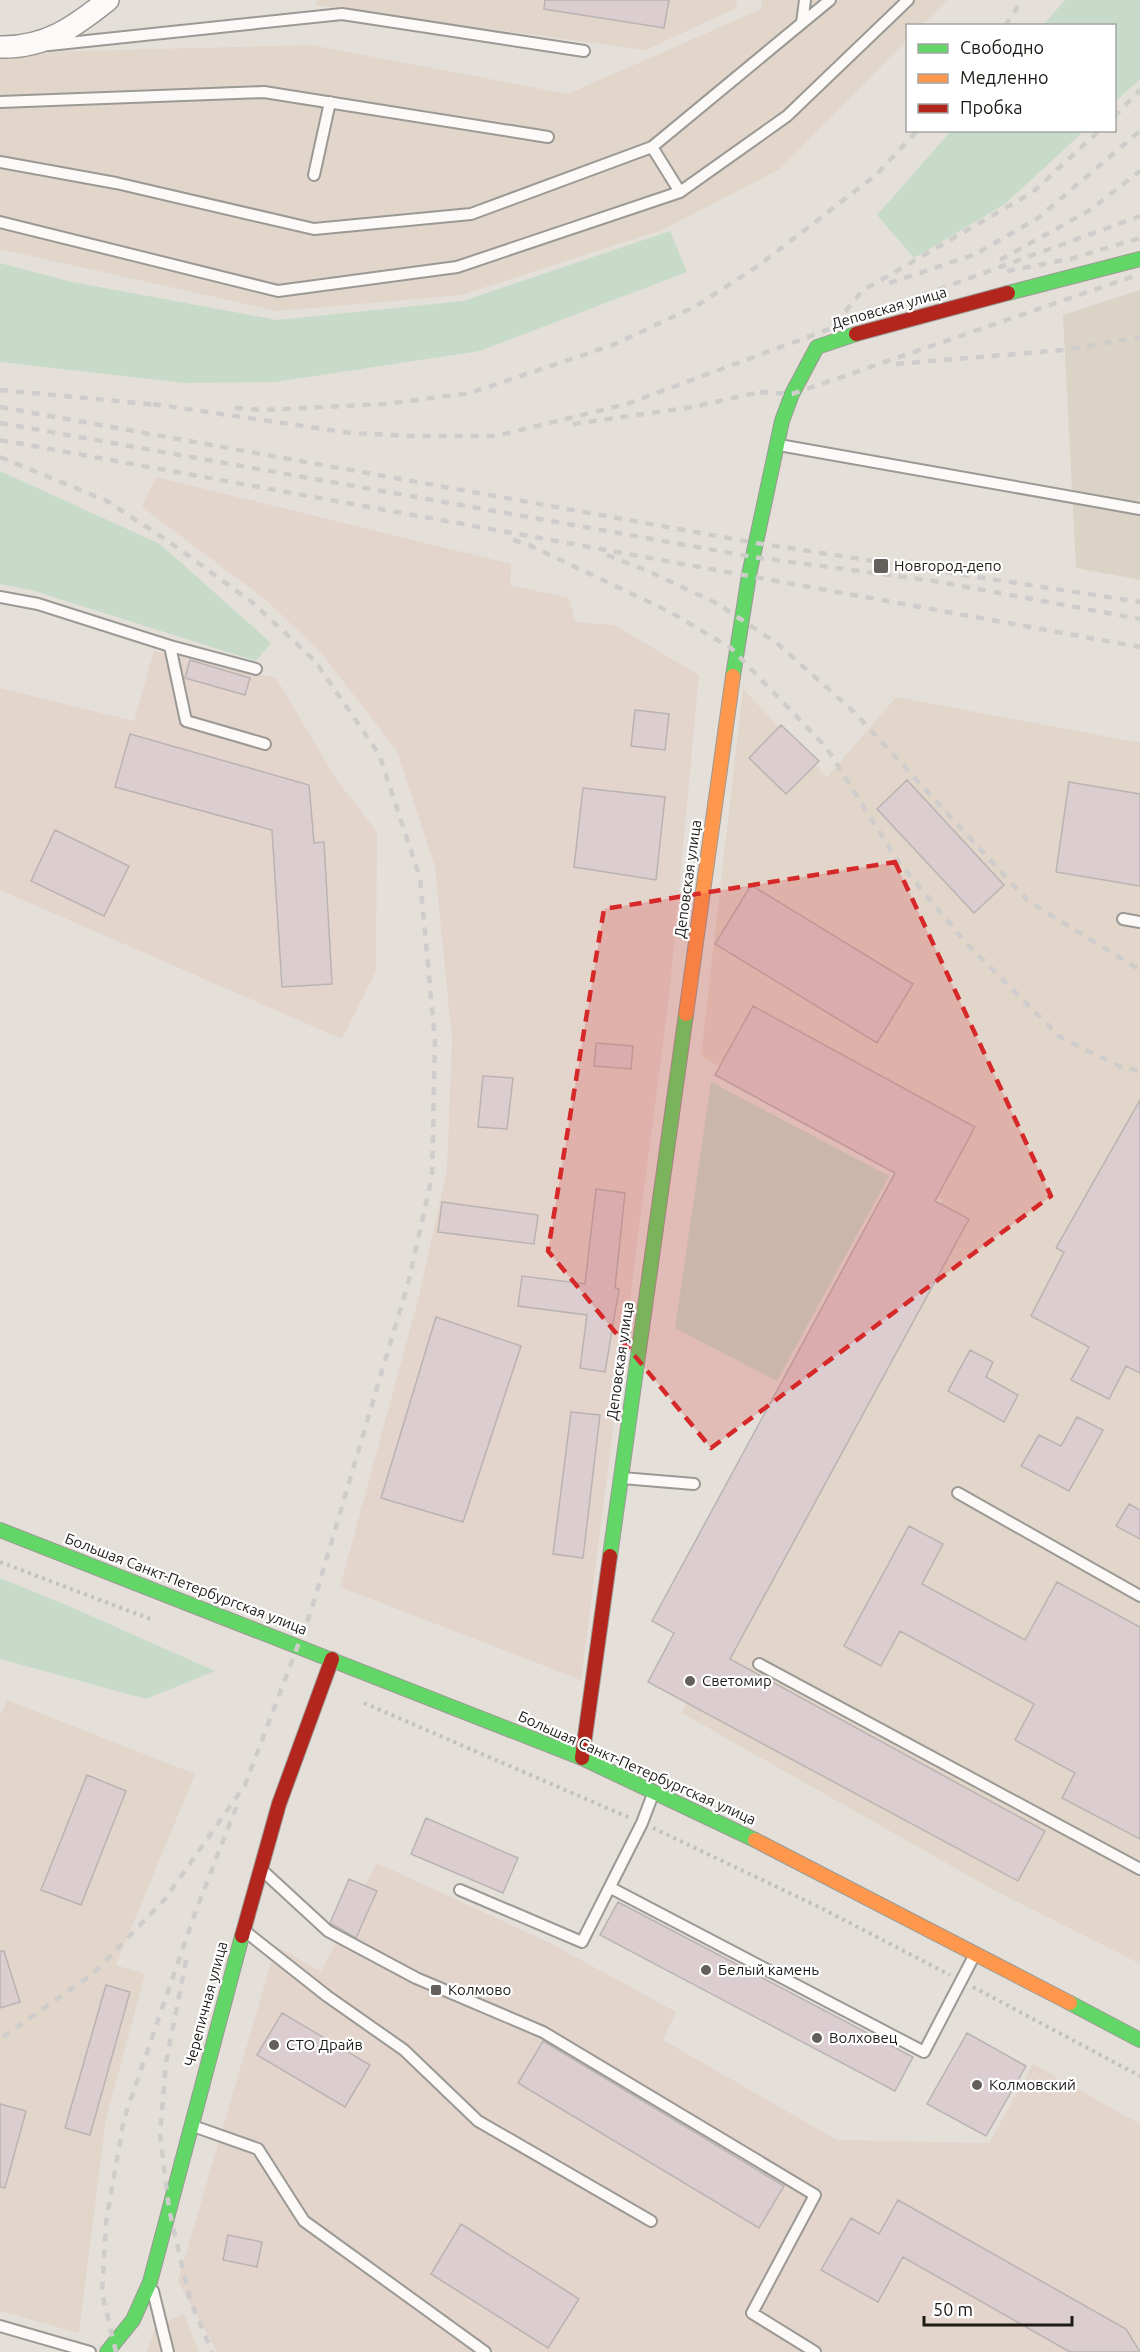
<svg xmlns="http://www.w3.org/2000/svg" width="1140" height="2352" font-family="Ubuntu,sans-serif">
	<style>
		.commercial { fill: #e3d4cc }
		.industrial { fill: #e2d5ca }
		.built { fill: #dad3c6 }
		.green { fill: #c8dbca }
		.building { fill: #dbcdd0; stroke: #b9b4b2; stroke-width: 1.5 }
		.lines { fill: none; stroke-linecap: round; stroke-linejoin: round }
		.lane-casing { stroke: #9b9994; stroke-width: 14 }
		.street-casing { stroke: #9b9994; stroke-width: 24 }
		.fast-casing { stroke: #9b9994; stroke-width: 16 }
		.slow-casing { stroke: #9b9994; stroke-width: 16 }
		.jam-casing { stroke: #9b9994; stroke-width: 16 }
		.path { stroke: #c2c0bd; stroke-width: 4; stroke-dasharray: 3 4.5; stroke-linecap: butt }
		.lane { stroke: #fbfaf9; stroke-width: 10 }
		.street { stroke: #fbfaf9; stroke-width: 21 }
		.fast { stroke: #63d668; stroke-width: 14 }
		.slow { stroke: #ff974d; stroke-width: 14 }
		.jam { stroke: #b3261e; stroke-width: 14 }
		.rail { stroke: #cecdcb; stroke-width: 4.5; stroke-dasharray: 8 8; stroke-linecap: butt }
		.marked { fill: #d62828; fill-opacity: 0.2; stroke: #d62828; stroke-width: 4.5; stroke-dasharray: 12 8; stroke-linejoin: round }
		.poi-dot { fill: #63605b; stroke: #fff; stroke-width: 2 }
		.labels { text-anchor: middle; stroke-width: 4.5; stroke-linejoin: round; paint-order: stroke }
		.street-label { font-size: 15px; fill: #1e1b17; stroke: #fff }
		.poi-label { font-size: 15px; fill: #1e1b17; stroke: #fff; text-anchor: start }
	</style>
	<rect width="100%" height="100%" fill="#e4e0d9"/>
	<!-- commercial -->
	<path class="commercial" d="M156 477 511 564 510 585 569 598 575 622 614 625 699 675 670 988 581 1680 340 1587 418 1300 447 1170 452 1040 435 867 397 751 322 654 265 599 142 507Z
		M154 651 276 678 337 780 377 832 376 971 342 1039 0 890V688L134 721Z
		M377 1863 552 1944 676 2012 663 2040 837 2140 989 2143 1033 2064 1140 2124V2352H217L178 2281 276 1946 321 1972Z"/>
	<!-- industrial -->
	<path class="industrial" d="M317 0H737L736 8 646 50 316 5Z
		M762 0H947L922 25 908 26 907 40 780 169 662 230 461 295 277 311 0 249V53L311 45 568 94 761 9Z
		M743 689 827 777 896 697 1140 743V1964L992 1889 682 1713 943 1200 701 1056Z
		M7 1700 195 1774 116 1965 145 1974 106 2119 79 2333 0 2311V1716Z
		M184 2314 199 2352H147L155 2327Z"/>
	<!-- built -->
	<path class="built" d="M1140 290V580L1076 568 1063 315Z"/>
	<!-- green -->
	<path class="green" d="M1065 0H1140V79L1115 102 1114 26 1043 25Z
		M951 131V130L1084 131 1005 204 914 258 877 215Z
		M670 231 687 272 480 351 275 382 185 383 0 362V263L72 282 277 320 463 301Z
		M0 471 160 544 271 643 256 661 31 590 0 584Z
		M711 1082 889 1176 777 1381 675 1328Z
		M0 1578 69 1606 215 1671 146 1699 0 1659Z"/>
	<!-- building -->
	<path class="building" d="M545 0H669L664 28 544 9Z
		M190 660 250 678 245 695 185 678Z
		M635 710 669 714 665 750 631 746Z
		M781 725 819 761 786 794 749 758Z
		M130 734 309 785 314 843 324 842 332 984 282 987 272 830 115 787Z
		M907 780 1004 885 974 913 877 809Z
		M1069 782 1140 794V886L1056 872Z
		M583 788 665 797 656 880 574 867Z
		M55 830 129 866 104 916 31 881Z
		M751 885 913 984 877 1043 715 944Z
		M753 1006 975 1127 935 1201 969 1219 730 1659 1045 1831 1018 1881 648 1682 674 1633 652 1621 895 1173 715 1075Z
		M596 1043 633 1046 631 1069 594 1066Z
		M483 1076 513 1078 507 1129 478 1127Z
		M1140 1100V1373L1126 1366 1109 1399 1071 1380 1089 1347 1031 1316 1064 1252 1056 1248Z
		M596 1189 625 1193 615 1288 619 1289 605 1372 580 1368 587 1315 518 1306 522 1276 585 1284Z
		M442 1202 538 1215 534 1244 438 1232Z
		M436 1317 521 1346 463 1522 381 1498Z
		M970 1350 993 1362 986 1377 1018 1395 1004 1422 948 1391Z
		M571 1412 600 1415 583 1558 553 1554Z
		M1077 1417 1103 1430 1069 1491 1021 1466 1039 1435 1061 1446Z
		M1129 1504 1140 1510V1539L1116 1526Z
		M909 1526 943 1544 922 1584 1025 1640 1057 1582 1140 1627V1839L1062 1798 1075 1773 1015 1740 1034 1704 900 1631 881 1666 844 1646Z
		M87 1775 126 1791 81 1905 41 1890Z
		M426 1818 518 1858 503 1893 411 1854Z
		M349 1879 377 1891 356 1938 330 1923Z
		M618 1902 913 2057 895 2091 600 1935Z
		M0 1951H4L20 2002 0 2008Z
		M106 1985 130 1992 90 2135 65 2128Z
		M282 2013 370 2065 345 2107 257 2055Z
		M967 2033 1026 2066 986 2136 927 2104Z
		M543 2041 784 2186 759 2228 518 2083Z
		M0 2104 26 2111 5 2188 0 2187Z
		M898 2200 1126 2329 1140 2352H1070L903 2257 878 2302 821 2270 851 2218 879 2234Z
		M461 2224 579 2299 548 2348 431 2274Z
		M228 2235 262 2242 257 2267 223 2260Z"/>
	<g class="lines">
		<defs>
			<path id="lane" d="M802 23 830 0
				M49 45 342 14 584 51
				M0 102 264 92 548 137
				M652 147 680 192
				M0 162 116 183 314 229 471 214 652 147 802 23 805 0
				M314 175 330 102
				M0 222 278 291 457 267 680 192 787 116 908 0
				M779 445 1140 509
				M0 597 38 604 170 646 186 721 265 744
				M170 646 256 669
				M1123 919 1140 922
				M622 1478 694 1484
				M958 1493 1140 1596
				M759 1664 1140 1869
				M264 1872 328 1931 416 1978 543 2032 815 2195 752 2313 815 2352
				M611 1888 924 2052 974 1956
				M460 1890 582 1942 642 1823 653 1794
				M246 1932 327 1996 404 2050 478 2121 651 2221
				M193 2126 258 2149 304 2221 485 2352
				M153 2291 168 2352
				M0 2326 90 2352"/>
			<path id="street" d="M0 47C46 48 74 27 108 0"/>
			<path id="fast" d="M1008 293 1140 259
				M733 676 749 575 782 421 792 394 817 347 856 334
				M0 1530 582 1758 755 1840
				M610 1556 686 1014
				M1070 2003 1140 2040
				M107 2352 133 2320 150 2282 242 1936"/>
			<path id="slow" d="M686 1014 733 676
				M755 1840 1070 2003"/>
			<path id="jam" d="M856 334 1008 293
				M582 1758 610 1556
				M242 1936 279 1804 332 1659"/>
		</defs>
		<!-- lane casing -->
		<use href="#lane" class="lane-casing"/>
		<!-- street casing -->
		<use href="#street" class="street-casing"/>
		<!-- fast casing -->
		<use href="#fast" class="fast-casing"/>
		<!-- slow casing -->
		<use href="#slow" class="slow-casing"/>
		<!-- jam casing -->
		<use href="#jam" class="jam-casing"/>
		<!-- path -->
		<path class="path" d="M0 1562 153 1620
			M364 1703 630 1818
			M653 1828 821 1908 950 1975
			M973 1987 1140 2076"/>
		<!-- lane -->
		<use href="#lane" class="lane"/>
		<!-- street -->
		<use href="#street" class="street"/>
		<!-- fast -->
		<use href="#fast" class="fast"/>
		<!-- slow -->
		<use href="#slow" class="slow"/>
		<!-- jam -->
		<use href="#jam" class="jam"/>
		<!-- rail -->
		<path class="rail" d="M1005 26 1022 0
			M1114 117 1140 90
			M1000 260 1090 210 1140 171
			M1007 271 1070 259 1140 238
			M889 283 974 255 1038 218 1140 131
			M833 328 1140 216
			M896 364 1063 350 1140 337
			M0 390 160 405
			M760 392 792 394 1140 274
			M153 404 351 433 414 436H496L627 404 832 328 862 291 1033 192 1100 130
			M0 407 756 543 1140 602
			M235 408 264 410 385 404 470 393 613 345 696 306 758 266 876 175 918 130
			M0 423 753 557 934 581 1140 619
			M573 424 693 407 760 392H768
			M0 440 1140 647
			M0 457 107 501 168 541 253 603 315 661 379 754 420 878 435 1041 432 1176 409 1280 311 1611 245 1785 165 1899 94 1973 0 2039
			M513 540 529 545 670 612 731 648 826 747 897 860 967 944 1060 1037 1121 1067 1140 1071
			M607 555 648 571 718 604 778 644 854 712 1028 901 1140 970
			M186 1960 166 2063 160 2134 169 2209 190 2300 212 2352
			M116 2352 102 2293 106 2222 124 2119 195 1913 237 1805"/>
	</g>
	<!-- marked area -->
	<path class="marked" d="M895 862 1051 1196 711 1448 548 1251 604 909Z"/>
	<!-- markers -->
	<g class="poi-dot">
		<rect x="873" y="558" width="16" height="16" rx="3"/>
		<circle cx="690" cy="1681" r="6"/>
		<circle cx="706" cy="1970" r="6"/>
		<rect x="430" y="1984" width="12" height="12" rx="3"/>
		<circle cx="817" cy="2038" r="6"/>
		<circle cx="274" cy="2045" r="6"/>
		<circle cx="977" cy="2085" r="6"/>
	</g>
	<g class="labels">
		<!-- street labels -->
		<g class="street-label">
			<text transform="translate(889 308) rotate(-16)" y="5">Деповская улица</text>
			<text transform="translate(688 879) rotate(-82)" y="5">Деповская улица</text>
			<text transform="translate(620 1361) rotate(-82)" y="5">Деповская улица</text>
			<text transform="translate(186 1584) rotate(21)" y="5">Большая Санкт-Петербургская улица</text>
			<text transform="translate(637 1768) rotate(24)" y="5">Большая Санкт-Петербургская улица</text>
			<text transform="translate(206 2004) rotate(-75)" y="5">Черепичная улица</text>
		</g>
		<!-- poi labels -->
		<g class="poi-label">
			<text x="894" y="571">Новгород-депо</text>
			<text x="702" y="1686">Светомир</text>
			<text x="718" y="1975">Белый камень</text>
			<text x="448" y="1995">Колмово</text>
			<text x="829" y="2043">Волховец</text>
			<text x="286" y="2050">СТО Драйв</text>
			<text x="989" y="2090">Колмовский</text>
		</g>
	</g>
	<!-- legend -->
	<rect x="906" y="24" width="210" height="108" fill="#ffffff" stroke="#a5a4a2" stroke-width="1.5"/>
	<rect x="918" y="44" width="30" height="9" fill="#63d668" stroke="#a5a4a2" stroke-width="1.5"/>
	<text x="960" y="54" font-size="18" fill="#1e1b17">Свободно</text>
	<rect x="918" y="74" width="30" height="9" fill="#ff974d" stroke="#a5a4a2" stroke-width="1.5"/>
	<text x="960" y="84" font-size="18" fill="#1e1b17">Медленно</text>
	<rect x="918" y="104" width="30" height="9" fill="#b3261e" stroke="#a5a4a2" stroke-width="1.5"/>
	<text x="960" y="114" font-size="18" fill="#1e1b17">Пробка</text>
	<!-- scale -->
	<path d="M924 2316v9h148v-9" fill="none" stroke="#1e1b17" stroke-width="3"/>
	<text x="933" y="2316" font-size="18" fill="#1e1b17" stroke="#ffffff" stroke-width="4.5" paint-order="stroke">50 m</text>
</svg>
